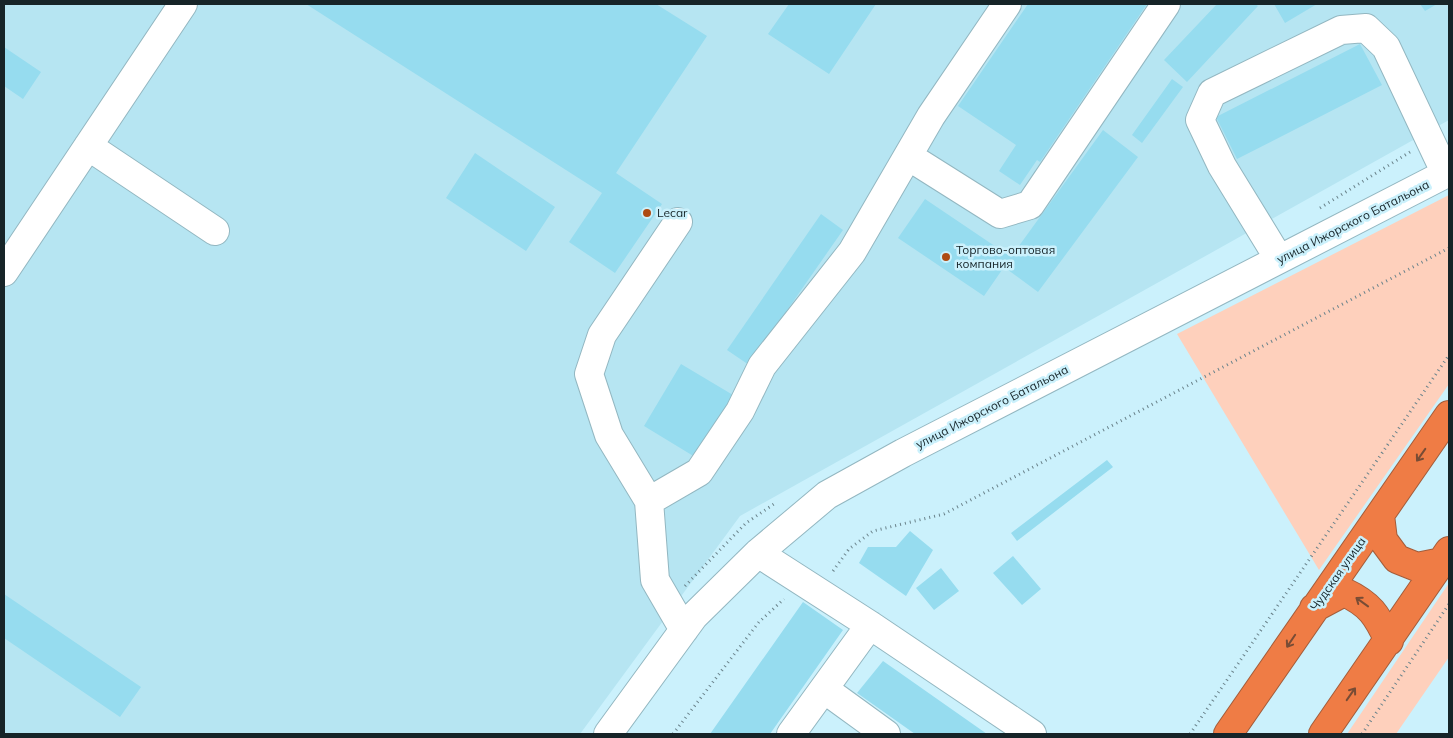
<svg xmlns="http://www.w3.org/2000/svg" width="1453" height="738" font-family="Mulish,sans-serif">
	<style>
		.built { fill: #b6e5f2 }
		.green { fill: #fed0bc }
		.building { fill: #96dcef }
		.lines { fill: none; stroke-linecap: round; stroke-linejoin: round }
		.minor-casing { stroke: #93b7c1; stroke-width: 30 }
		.highway-casing { stroke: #a35d3b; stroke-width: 30 }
		.path { stroke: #6a838b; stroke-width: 3; stroke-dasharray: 1 4; stroke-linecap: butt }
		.minor { stroke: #fff; stroke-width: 28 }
		.highway { stroke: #ef7c45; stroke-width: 28 }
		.oneway { stroke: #784c35 }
		.poi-dot { fill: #ae4b13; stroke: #cbf1fc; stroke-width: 2 }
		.labels { text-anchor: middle; stroke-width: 5; stroke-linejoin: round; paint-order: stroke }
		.poi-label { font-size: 12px; fill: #162428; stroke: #cbf1fc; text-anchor: start }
		.street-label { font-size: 12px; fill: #162428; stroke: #cbf1fc }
	</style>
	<rect width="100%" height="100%" fill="#cbf1fc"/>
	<!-- built -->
	<path class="built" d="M4 4H1449V120L740 516 580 734H4Z"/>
	<!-- green -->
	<path class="green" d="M1449 195V384L1319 570 1177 334Z
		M1449 583V657L1396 734H1347Z"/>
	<!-- building -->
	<path class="building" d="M306 4H656L707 36 616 173 662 204 615 273 569 242 602 193Z
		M789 4H876L829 74 768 34Z
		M1028 4H1147L1040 162 1037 160 1020 185 999 171 1016 145 958 106Z
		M1217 4H1255L1258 6 1187 82 1164 60Z
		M1274 4H1317L1285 23Z
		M1420 4H1437L1425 11Z
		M1360 44 1382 85 1237 159 1216 117Z
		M4 47 41 72 23 99 4 86Z
		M1172 79 1183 87 1142 143 1132 135Z
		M1103 130 1138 157 1038 292 1004 267 984 296 898 238 925 199 1011 257Z
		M475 153 555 207 526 251 446 198Z
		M821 214 843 230 749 365 727 350Z
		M681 364 733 395 695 457 644 426Z
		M1107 460 1113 467 1017 541 1011 533Z
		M910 531 933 550 906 596 859 563 868 547H896Z
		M1013 556 1041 589 1022 605 993 573Z
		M941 568 959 591 934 610 916 588Z
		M4 594 141 687 120 717 4 638Z
		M803 602 843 630 770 734H710Z
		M883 661 987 734H915L857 693Z"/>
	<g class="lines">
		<defs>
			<path id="minor" d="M88 146 215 231
				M908 156 1000 214 1030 205 1166 4
				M678 222 602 335 589 374 609 435 649 501 655 580 684 630
				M1279 259 1222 166 1200 120 1212 93 1341 30 1366 28 1386 47 1446 174
				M4 272 183 4
				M649 501 699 472 740 411 762 366 852 252 931 116 1007 4
				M758 553 870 625 1032 734
				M824 689 886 734
				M608 734 694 616 758 553 827 495 903 453 1449 172
				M791 734 870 625"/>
			<path id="highway" d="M1380 515 1383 540 1397 559 1417 567 1442 562
				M1314 608 1344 592C1370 604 1377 615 1389 641
				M1228 734 1449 415
				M1323 734 1449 551"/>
		</defs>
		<!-- minor casing -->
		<use href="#minor" class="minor-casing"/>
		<!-- highway casing -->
		<use href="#highway" class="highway-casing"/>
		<!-- path -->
		<path class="path" d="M1320 208 1410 152
			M833 571 849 549 873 531 944 514 1449 248
			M685 586 746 523 774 504
			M673 734 759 622 784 599
			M1190 734 1449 355
			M1362 734 1449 604"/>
		<!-- minor -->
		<use href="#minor" class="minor"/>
		<!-- highway -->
		<use href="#highway" class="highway"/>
	</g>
	<!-- one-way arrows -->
	<defs><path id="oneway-shaft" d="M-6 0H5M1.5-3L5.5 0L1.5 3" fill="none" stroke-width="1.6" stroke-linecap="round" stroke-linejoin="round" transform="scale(1.25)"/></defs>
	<g class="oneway">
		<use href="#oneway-shaft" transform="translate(1421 455) rotate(125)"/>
		<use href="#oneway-shaft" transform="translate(1362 602) rotate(-144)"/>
		<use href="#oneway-shaft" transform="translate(1291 641) rotate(124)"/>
		<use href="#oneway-shaft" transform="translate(1351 694) rotate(-55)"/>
	</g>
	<!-- markers -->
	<g class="poi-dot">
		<circle cx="647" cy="213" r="5"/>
		<circle cx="946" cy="257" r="5"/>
	</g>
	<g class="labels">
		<!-- poi labels -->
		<g class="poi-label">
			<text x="657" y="217">Lecar</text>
			<text x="956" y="254">Торгово-оптовая<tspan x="956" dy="14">компания</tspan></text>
		</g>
		<!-- street labels -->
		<g class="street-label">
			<text transform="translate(1353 222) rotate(-27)" y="4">улица Ижорского Батальона</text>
			<text transform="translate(992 407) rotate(-27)" y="4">улица Ижорского Батальона</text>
			<text transform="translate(1338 574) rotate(-55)" y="4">Чудская улица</text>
		</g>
	</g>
	<!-- border -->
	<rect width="1453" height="738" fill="none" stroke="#162428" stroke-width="10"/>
</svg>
